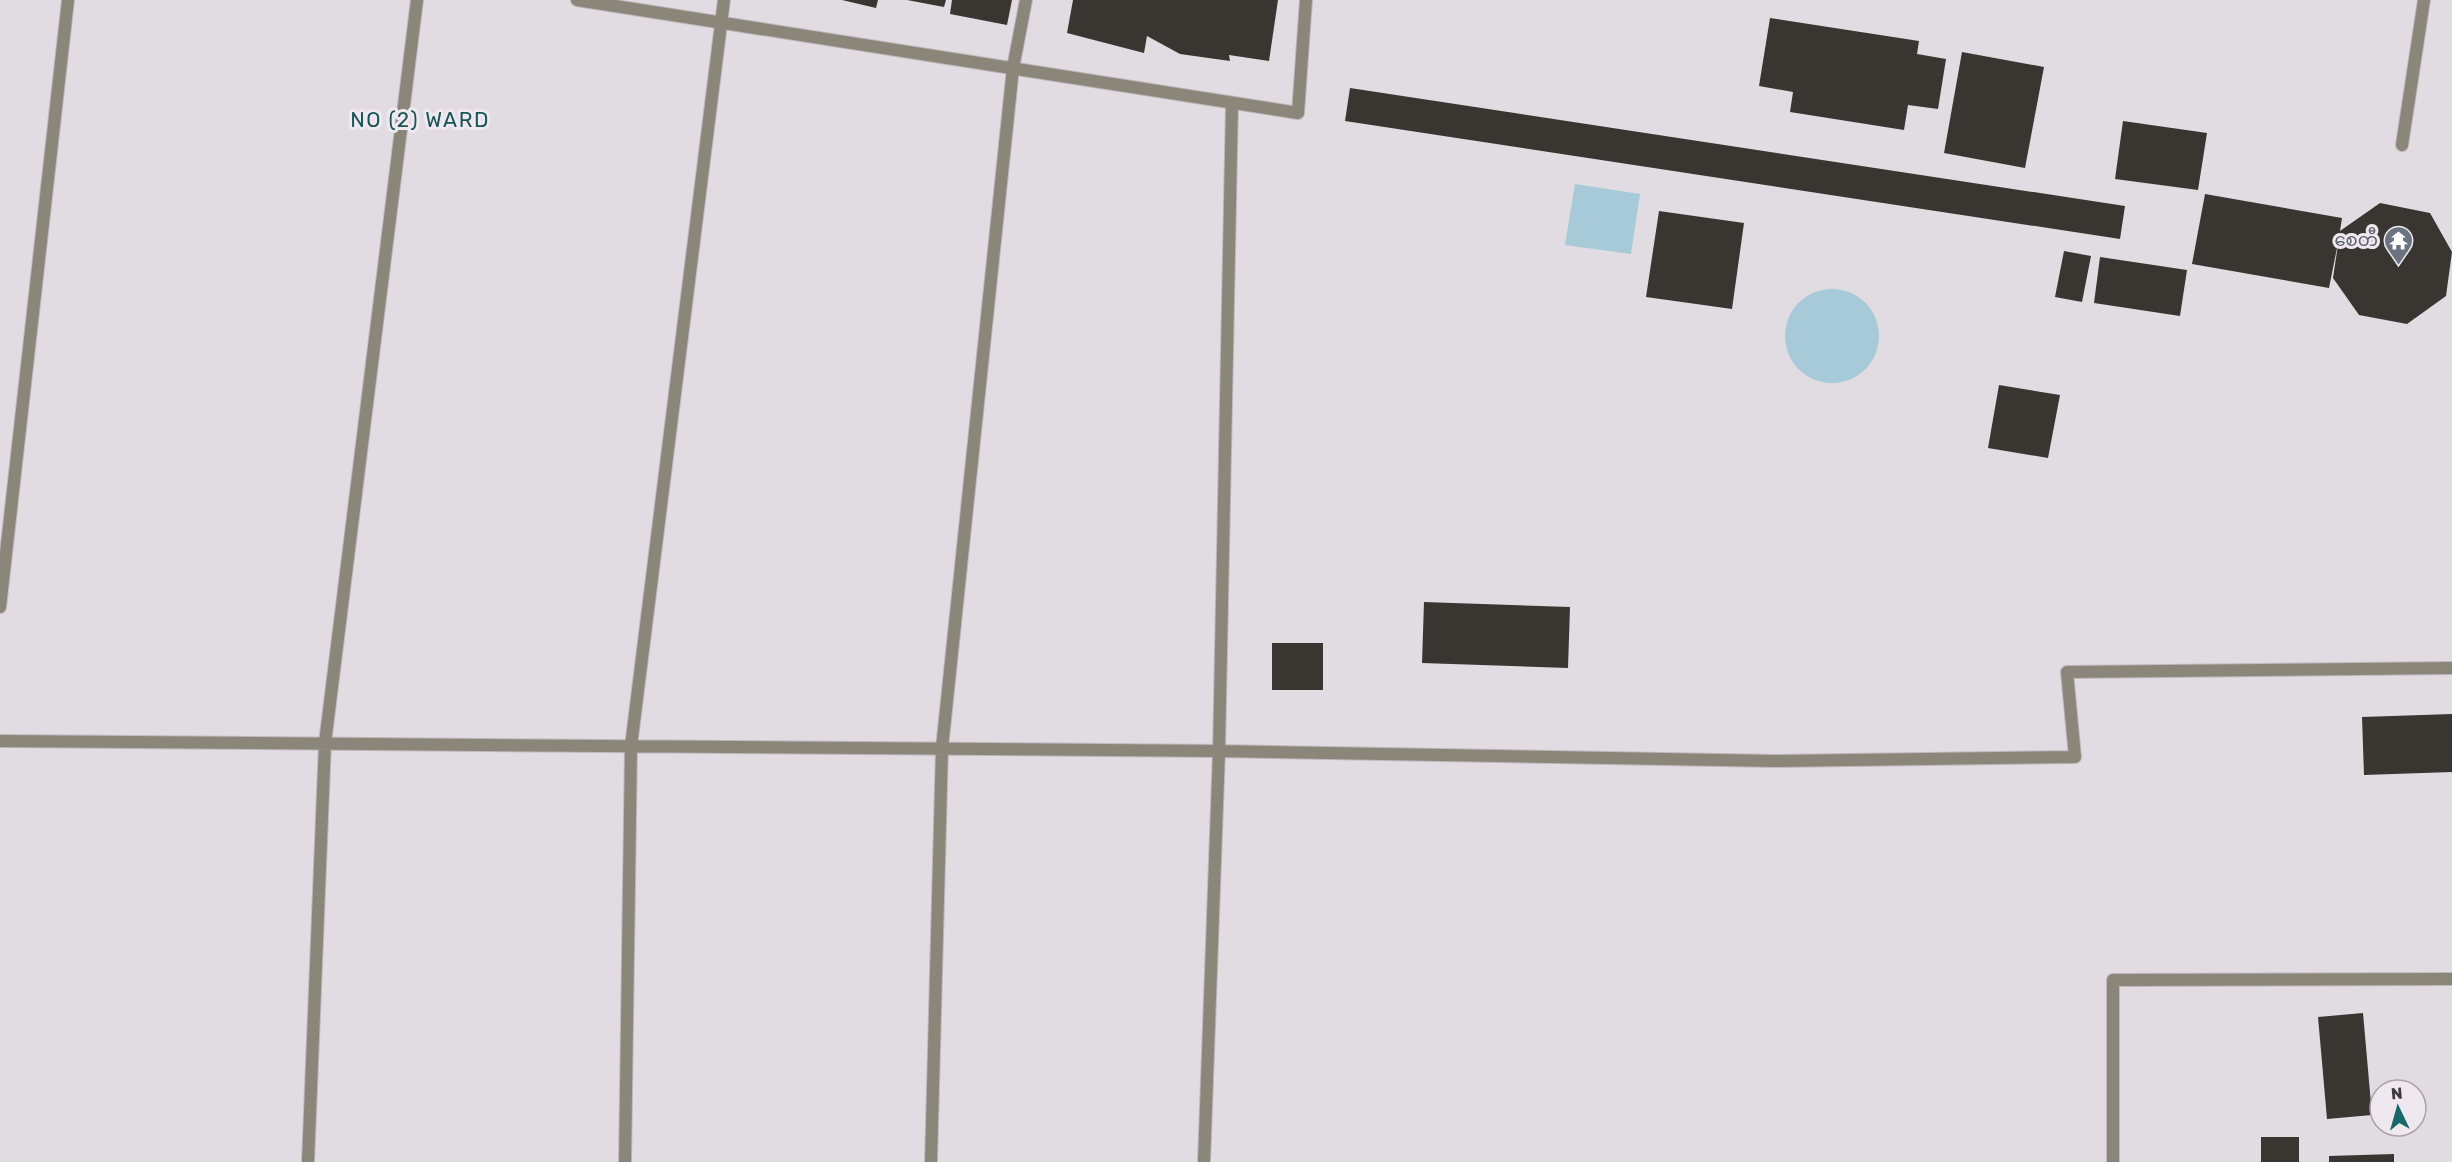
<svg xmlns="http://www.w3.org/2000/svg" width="2452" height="1162" font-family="Rubik,'Noto Sans Myanmar',sans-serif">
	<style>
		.water { fill: #a6cad7 }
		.building { fill: #393631 }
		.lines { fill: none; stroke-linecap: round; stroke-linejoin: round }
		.street-casing { stroke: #bdb8bd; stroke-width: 14 }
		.street { stroke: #8a8679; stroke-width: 12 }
		.labels { text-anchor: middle; stroke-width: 6; stroke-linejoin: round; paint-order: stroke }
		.worship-label { font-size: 18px; fill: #5b616d; stroke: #efe9ef; text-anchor: end }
		.quarter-label { font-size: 21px; letter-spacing: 1.5px; fill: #1a5658; stroke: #efe9ef }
	</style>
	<rect width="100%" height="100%" fill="#e1dce1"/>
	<!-- water -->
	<path class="water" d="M1575 184 1640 194 1631 254 1565 245Z
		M1785 336a47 47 0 1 1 94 0a47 47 0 1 1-94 0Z"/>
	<!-- building -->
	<path class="building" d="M842 0H878L876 8Z
		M907 0H946L944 7Z
		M952 0H1012L1007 25 950 14Z
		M1073 0H1278L1269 61 1229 55 1230 61 1180 54 1147 36 1144 53 1067 33Z
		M1770 18 1919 41 1917 54 1946 59 1938 109 1908 105 1904 130 1790 112 1793 92 1759 86Z
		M1962 52 2044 67 2025 168 1944 153Z
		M1350 88 2125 206 2120 239 1345 121Z
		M2123 121 2207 133 2198 190 2115 179Z
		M2205 194 2342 218 2340 231 2380 203 2430 213 2452 252 2446 296 2407 324 2359 315 2333 278 2339 238 2329 288 2192 264Z
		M1659 211 1744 223 1732 309 1646 297Z
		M2064 251 2091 256 2082 302 2055 297Z
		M2100 257 2187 270 2180 316 2094 303Z
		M1999 385 2060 395 2048 458 1988 448Z
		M1424 602 1570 607 1568 668 1422 663Z
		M1272 643H1323V690H1272Z
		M2452 714V772L2364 775 2362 717Z
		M2363 1013 2372 1115 2327 1119 2318 1017Z
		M2261 1137H2299V1162H2261Z
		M2394 1154V1162H2329V1156Z"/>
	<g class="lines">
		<defs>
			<path id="street" d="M577 0 1298 113 1306 0
				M2402 145 2424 0
				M0 607 68 0
				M0 741 1219 751 1775 761 2075 757 2067 672 2452 668
				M308 1162 325 743 417 0
				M625 1162 631 746 724 0
				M931 1162 942 748 1013 68 1026 0
				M1204 1162 1219 751 1232 103
				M2113 1162V980L2452 979"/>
		</defs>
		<!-- street casing -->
		<use href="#street" class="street-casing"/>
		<!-- street -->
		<use href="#street" class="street"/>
	</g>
	<!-- icons -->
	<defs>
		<symbol id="temple-pin" viewBox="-11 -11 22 30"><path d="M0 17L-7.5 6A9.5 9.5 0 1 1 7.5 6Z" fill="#6b7280" stroke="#efe9ef"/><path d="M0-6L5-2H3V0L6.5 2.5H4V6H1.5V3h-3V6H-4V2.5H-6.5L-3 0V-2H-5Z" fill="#fff"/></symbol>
	</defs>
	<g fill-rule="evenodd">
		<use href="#temple-pin" x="2382" y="224" width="33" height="45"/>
	</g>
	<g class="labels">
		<!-- worship labels -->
		<g class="worship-label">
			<text x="2378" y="246">စေတီ</text>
		</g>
		<!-- quarter labels -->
		<g class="quarter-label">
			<text x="420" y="127">NO (2) WARD</text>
		</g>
	</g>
	<!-- north arrow -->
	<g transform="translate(2398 1108) rotate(355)"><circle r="28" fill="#efe9ef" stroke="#a7a3a7" stroke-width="1.5"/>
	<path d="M0-4.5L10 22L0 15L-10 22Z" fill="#18676a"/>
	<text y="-9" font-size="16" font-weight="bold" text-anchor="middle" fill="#3c3a3c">N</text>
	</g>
</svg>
